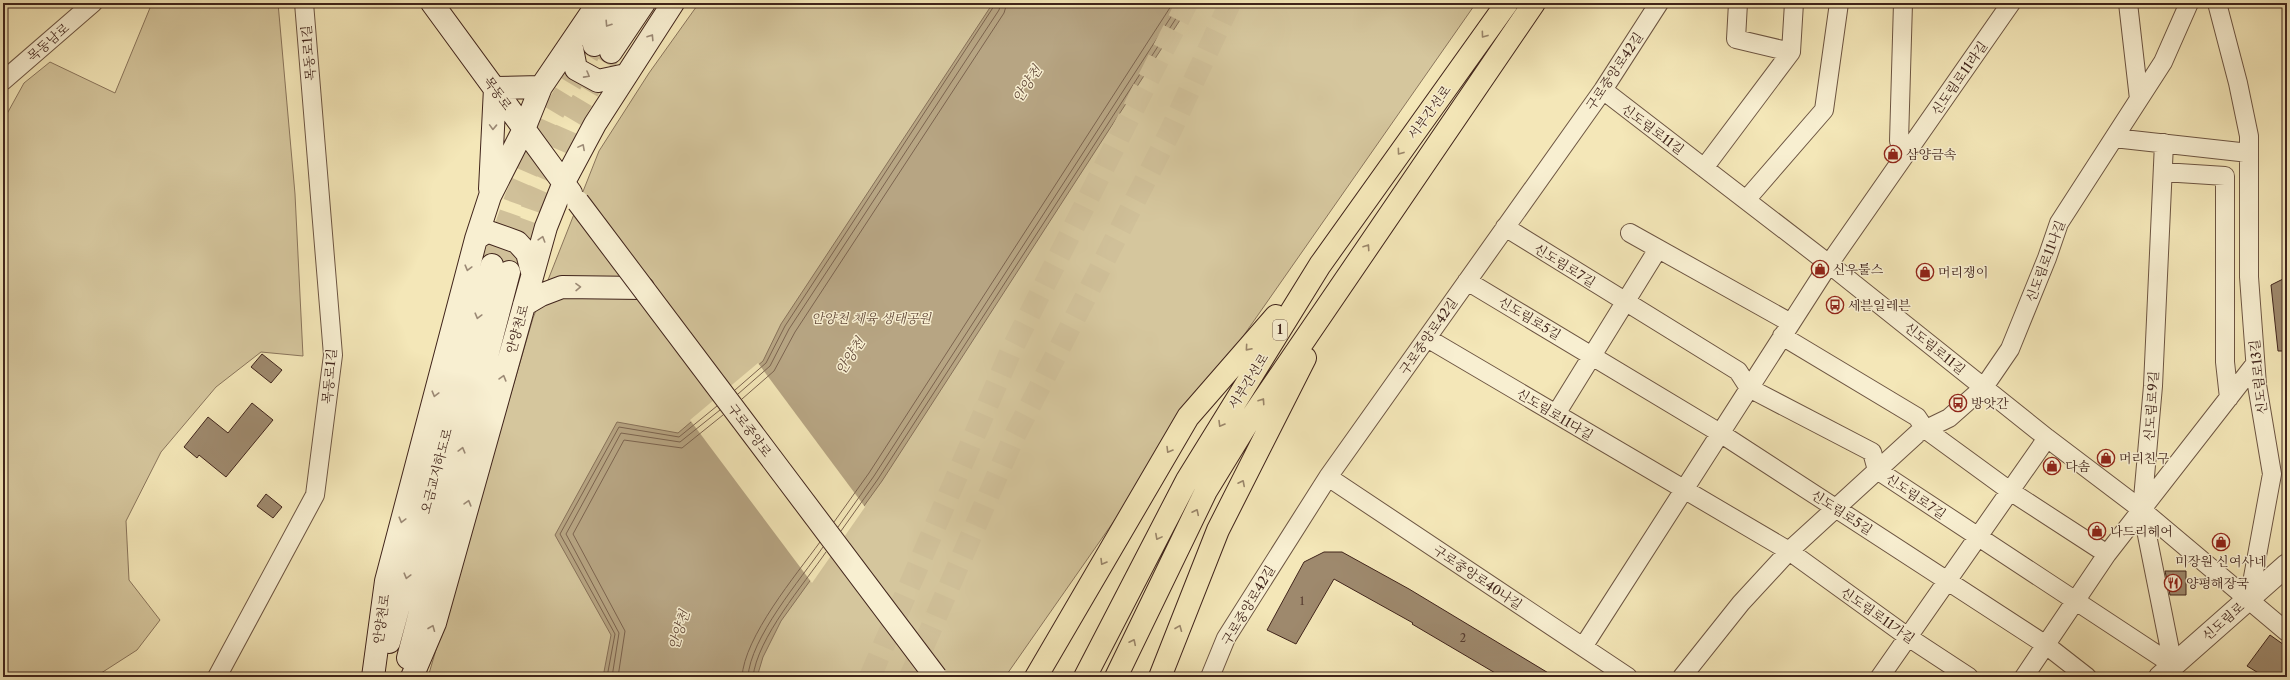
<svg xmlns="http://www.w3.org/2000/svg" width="2290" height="680" font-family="'Libre Caslon Text','Noto Serif KR',serif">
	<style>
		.green { fill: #d5c69d; stroke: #8a755c }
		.water { fill: #b7a583; stroke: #877159 }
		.pier { fill: #f4e7b8 }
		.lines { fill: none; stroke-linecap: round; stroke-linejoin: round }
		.shore { stroke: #7c644f; stroke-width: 1 }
		.building { fill: #9e896d; stroke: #40241b }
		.secondary-tunnel { stroke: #d0c099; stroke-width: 22; stroke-dasharray: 22 11; stroke-linecap: butt }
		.trunk-tunnel { stroke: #d0c099; stroke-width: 22; stroke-dasharray: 22 11; stroke-linecap: butt }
		.minor-casing { stroke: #6d5542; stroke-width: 20 }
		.tertiary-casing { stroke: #6d5542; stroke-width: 24 }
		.secondary-casing { stroke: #40241b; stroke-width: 24 }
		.primary-casing { stroke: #40241b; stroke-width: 24 }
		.minor { stroke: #f8efd1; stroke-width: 18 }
		.tertiary { stroke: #f8efd1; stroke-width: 22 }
		.secondary { stroke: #f8efd1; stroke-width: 22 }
		.primary { stroke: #f4e7b8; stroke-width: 22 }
		.secondary-bridge-casing { stroke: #40241b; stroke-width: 24; stroke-linecap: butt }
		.secondary-bridge { stroke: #f8efd1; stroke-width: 22 }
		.oneway { stroke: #9c8a76 }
		.oneway2 { stroke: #9a866a }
		.labels { text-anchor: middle; stroke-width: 3; stroke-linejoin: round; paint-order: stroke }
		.number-label { font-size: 11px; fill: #583d30 }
		.shield { fill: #f8efd1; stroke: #776152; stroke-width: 1 }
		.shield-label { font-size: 12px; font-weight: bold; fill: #40241b }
		.street-label { font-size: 13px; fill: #40241b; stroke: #f8efd1 }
		.poi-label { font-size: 13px; fill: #40241b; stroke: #f8efd1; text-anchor: start }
		.park-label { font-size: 13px; font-style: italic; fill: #654c3c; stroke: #f8efd1 }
		.water-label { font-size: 14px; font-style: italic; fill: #644b3a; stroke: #f8efd1 }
	</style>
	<rect width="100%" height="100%" fill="#f4e7b8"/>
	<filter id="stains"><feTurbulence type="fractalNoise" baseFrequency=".005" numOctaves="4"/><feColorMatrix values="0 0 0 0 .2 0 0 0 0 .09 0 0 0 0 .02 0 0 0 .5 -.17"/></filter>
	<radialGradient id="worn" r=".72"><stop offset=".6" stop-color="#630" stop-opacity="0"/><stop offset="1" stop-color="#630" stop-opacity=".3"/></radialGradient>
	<!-- green -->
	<path class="green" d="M152 3H278L295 194 303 356 261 352 216 387 161 452 126 521 129 580 160 620 137 650 95 677H3V121L24 83 50 62 115 93Z
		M699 3H1476L1005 677H428L533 318 599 151 649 73Z"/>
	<!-- water -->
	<path class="water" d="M993 3H1191L882 481 781 621 763 657 757 677H603L611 635 555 535 617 422 678 433 763 361 781 324Z"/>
	<!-- pier -->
	<path class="pier" d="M758 363 865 507 812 583 690 420Z"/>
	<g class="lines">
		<!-- shore -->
		<path class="shore" d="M735 390 766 363 785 326 996 3
			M738 394 770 366 789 329 999 10 1001 3
			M742 399 774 371 795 332 1004 13 1007 3
			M834 522 869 473 1173 3
			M838 527 874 476 1180 3
			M841 531 878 479 1186 3
			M607 677 615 634 560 534 619 427 679 437 717 406
			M612 677 619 633 566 534 621 433 680 442 720 410
			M618 677 625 631 573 534 624 440 682 448 723 415
			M742 677C744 637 796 575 820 542
			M748 677C750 638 801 579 823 547
			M753 677C757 638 804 584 826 552"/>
	</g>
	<!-- building -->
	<path class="building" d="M2287 277V351H2278L2271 285Z
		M262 354 282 370 271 383 251 367Z
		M252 403 273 420 226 477 199 455 197 458 184 447 208 417 228 433Z
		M266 494 282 507 273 518 257 506Z
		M1324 552H1342L1409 589 1555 677H1502L1412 624 1413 623 1334 579 1296 644 1267 630 1304 562Z
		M2165 571H2186V595H2170Z
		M2270 635 2287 647V677H2265L2247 666Z"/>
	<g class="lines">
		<!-- secondary-tunnel -->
		<path class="secondary-tunnel" d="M492 265 516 197 552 115 594 45
			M509 272 533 205 569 123 611 52"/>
		<!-- trunk-tunnel -->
		<path class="trunk-tunnel" d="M870 677 1010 353 1187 3
			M910 677 1013 439 1170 132 1230 3"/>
		<defs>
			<path id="minor" d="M1738 3 1736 39 1791 52
				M1903 3 1899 141 1907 152
				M2128 3 2139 99
				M2217 3 2238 83 2249 136V277L2257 385 2272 474 2249 599
				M3 81 93 3
				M1603 90 1829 264 2047 438 2142 510 2287 632
				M2114 138 2249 153
				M2164 143 2153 386 2142 510 2173 665
				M1704 168 1791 52 1794 3
				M2163 172 2225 176V362L2229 398
				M1746 200 1824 110 1839 3
				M1505 227 1738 371 1749 388 1872 452 1877 470 2173 665
				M1630 233 1791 323
				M1467 281 1720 433 2046 645 2087 677
				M1782 336 1917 417 1925 429 2010 491 2107 554
				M1427 338 1789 551 1908 637 1969 677
				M1556 414 1658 249
				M1328 477 1628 677
				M1583 647 1829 264 2011 3
				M217 677 315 495 333 355 304 3
				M1210 677 1226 638 1328 477 1603 90 1659 3
				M1682 677 1741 603 1789 551 1918 433 1949 418 1984 387 2010 349 2047 258 2059 223 2163 62 2189 3
				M1880 677 2047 438
				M2024 677 2107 554 2255 364"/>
			<path id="tertiary" d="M2160 677 2287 565"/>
			<path id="secondary" d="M432 3 571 193
				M571 43 576 69 598 81 626 75
				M594 45 621 3
				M611 52 644 3
				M490 189 495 88 541 87
				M476 239 483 234 489 232 517 242 527 253 532 272
				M524 305 541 295 562 287 643 288
				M389 642 492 265
				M408 658 509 272
				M373 677 386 581 476 239 490 196 524 129 541 87 598 3
				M412 677 435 623 546 227 564 182 595 124 673 3"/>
			<path id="primary" d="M1036 677 1188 417 1276 316
				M1085 677 1187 480 1320 265 1507 3
				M1116 677 1206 491 1247 424 1534 3
				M1160 677 1218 530 1305 358"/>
		</defs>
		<!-- minor casing -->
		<use href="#minor" class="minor-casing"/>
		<!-- tertiary casing -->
		<use href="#tertiary" class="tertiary-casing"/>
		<!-- secondary casing -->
		<use href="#secondary" class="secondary-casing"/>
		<!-- primary casing -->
		<use href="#primary" class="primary-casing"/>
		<!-- minor -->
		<use href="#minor" class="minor"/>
		<!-- tertiary -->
		<use href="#tertiary" class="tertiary"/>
		<!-- secondary -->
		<use href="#secondary" class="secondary"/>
		<!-- primary -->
		<use href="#primary" class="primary"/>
		<defs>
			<path id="secondary-bridge" d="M578 202 936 677"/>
		</defs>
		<!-- secondary-bridge casing -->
		<use href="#secondary-bridge" class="secondary-bridge-casing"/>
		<!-- secondary-bridge -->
		<use href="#secondary-bridge" class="secondary-bridge"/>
	</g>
	<!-- one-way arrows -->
	<defs><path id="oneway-chevron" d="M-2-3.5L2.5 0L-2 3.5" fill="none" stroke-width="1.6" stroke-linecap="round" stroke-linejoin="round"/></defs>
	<g class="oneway">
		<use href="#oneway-chevron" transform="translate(608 24) rotate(123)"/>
		<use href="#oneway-chevron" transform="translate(651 37) rotate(-57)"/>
		<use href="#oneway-chevron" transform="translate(587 75) rotate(29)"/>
		<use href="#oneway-chevron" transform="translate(493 127) rotate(92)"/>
		<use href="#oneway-chevron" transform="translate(582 147) rotate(-62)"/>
		<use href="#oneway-chevron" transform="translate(542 239) rotate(-73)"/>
		<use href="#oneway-chevron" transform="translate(468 268) rotate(105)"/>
		<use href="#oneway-chevron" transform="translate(578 287) rotate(-1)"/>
		<use href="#oneway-chevron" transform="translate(478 316) rotate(105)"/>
		<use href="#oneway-chevron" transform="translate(503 378) rotate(-74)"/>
		<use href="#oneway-chevron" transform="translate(435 394) rotate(105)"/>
		<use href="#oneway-chevron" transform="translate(462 450) rotate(-75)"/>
		<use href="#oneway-chevron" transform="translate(468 503) rotate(-74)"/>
		<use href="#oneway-chevron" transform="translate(402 520) rotate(105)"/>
		<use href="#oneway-chevron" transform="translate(407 576) rotate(105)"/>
		<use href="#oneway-chevron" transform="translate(432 628) rotate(-68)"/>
	</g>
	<g class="oneway2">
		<use href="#oneway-chevron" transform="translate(1484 35) rotate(126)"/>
		<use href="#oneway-chevron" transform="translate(1400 152) rotate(126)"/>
		<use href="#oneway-chevron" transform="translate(1367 247) rotate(-56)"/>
		<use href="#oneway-chevron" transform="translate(1248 348) rotate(131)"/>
		<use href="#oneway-chevron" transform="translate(1262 401) rotate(-56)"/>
		<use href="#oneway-chevron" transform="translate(1221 424) rotate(121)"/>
		<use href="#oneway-chevron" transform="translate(1169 450) rotate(121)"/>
		<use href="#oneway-chevron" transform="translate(1242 483) rotate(-63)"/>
		<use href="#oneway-chevron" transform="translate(1196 512) rotate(-64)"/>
		<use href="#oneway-chevron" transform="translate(1158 537) rotate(118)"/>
		<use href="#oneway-chevron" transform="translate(1103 562) rotate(121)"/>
		<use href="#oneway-chevron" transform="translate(1179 628) rotate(-68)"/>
		<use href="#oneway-chevron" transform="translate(1133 642) rotate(-64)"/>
	</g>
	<!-- icons -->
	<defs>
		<symbol id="shop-ring" viewBox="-11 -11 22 22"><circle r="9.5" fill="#f8efd1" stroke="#8f2418" stroke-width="1.5"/><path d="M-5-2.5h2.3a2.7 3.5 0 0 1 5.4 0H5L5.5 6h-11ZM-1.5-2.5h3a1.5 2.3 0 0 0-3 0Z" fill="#8f2418"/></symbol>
		<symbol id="bus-ring" viewBox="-11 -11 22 22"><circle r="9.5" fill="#f8efd1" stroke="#8f2418" stroke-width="1.5"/><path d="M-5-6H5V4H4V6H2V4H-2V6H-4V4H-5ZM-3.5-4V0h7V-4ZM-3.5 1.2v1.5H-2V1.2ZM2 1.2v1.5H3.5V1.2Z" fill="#8f2418"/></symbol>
		<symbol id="restaurant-ring" viewBox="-11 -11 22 22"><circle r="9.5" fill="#f8efd1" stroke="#8f2418" stroke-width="1.5"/><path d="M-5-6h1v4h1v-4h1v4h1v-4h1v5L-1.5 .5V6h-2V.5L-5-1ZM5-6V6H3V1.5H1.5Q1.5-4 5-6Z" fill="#8f2418"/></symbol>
	</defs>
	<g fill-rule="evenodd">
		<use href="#shop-ring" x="1883" y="144" width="20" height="20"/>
		<use href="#shop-ring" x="1810" y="259" width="20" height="20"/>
		<use href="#shop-ring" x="1915" y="262" width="20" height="20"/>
		<use href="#bus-ring" x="1825" y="295" width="20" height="20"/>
		<use href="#bus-ring" x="1948" y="393" width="20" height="20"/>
		<use href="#shop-ring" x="2096" y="448" width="20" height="20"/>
		<use href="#shop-ring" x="2042" y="456" width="20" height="20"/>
		<use href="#shop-ring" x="2087" y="521" width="20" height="20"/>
		<use href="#shop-ring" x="2211" y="532" width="20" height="20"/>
		<use href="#restaurant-ring" x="2163" y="573" width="20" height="20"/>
	</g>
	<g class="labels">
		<!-- number labels -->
		<g class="number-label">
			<text x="1302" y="605">1</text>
			<text x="1463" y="642">2</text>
		</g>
		<!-- shield labels -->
		<rect class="shield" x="1273" y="320" width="14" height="20" rx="3"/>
		<g class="shield-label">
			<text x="1280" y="334">1</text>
		</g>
		<!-- street labels -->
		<g class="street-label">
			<text transform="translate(48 42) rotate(-41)" y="5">목동남로</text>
			<text transform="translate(308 53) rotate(-95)" y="5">목동로1길</text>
			<text transform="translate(1614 71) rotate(-56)" y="5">구로중앙로42길</text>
			<text transform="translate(1959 78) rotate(-55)" y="5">신도림로11라길</text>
			<text transform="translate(498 93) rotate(54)" y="5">목동로</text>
			<text transform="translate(1429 112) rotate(-54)" y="5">서부간선로</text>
			<text transform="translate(1653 129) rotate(37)" y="5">신도림로11길</text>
			<text transform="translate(2045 261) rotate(-69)" y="5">신도림로11나길</text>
			<text transform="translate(1565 265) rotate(32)" y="5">신도림로7길</text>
			<text transform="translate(1530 318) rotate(31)" y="5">신도림로5길</text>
			<text transform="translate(517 329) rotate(-74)" y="5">안양천로</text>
			<text transform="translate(1428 336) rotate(-55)" y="5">구로중앙로42길</text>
			<text transform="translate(1935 348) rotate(39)" y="5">신도림로11길</text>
			<text transform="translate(329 376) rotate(-85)" y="5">목동로1길</text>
			<text transform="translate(2258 377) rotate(-96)" y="5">신도림로13길</text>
			<text transform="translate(1248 381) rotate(-58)" y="5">서부간선로</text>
			<text transform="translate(2151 406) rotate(-86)" y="5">신도림로9길</text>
			<text transform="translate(1555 414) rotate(31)" y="5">신도림로11다길</text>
			<text transform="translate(750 430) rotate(53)" y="5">구로중앙로</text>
			<text transform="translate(436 471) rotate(-75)" y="5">오금교지하도로</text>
			<text transform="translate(1916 496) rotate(34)" y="5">신도림로7길</text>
			<text transform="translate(1842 512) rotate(33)" y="5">신도림로5길</text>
			<text transform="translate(1478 577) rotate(34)" y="5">구로중앙로40나길</text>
			<text transform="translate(1248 605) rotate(-59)" y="5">구로중앙로42길</text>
			<text transform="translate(1878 615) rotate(35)" y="5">신도림로11가길</text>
			<text transform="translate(381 619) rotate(-82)" y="5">안양천로</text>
			<text transform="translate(2223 621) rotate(-41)" y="5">신도림로</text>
		</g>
		<!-- poi labels -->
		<g class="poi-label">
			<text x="1906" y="159">삼양금속</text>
			<text x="1833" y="274">신우툴스</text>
			<text x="1938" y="277">머리쟁이</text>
			<text x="1848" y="310">세븐일레븐</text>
			<text x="1971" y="408">방앗간</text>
			<text x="2119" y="463">머리친구</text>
			<text x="2065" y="471">다솜</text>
			<text x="2110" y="536">나드리헤어</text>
			<text x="2221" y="566" text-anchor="middle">미장원 신여사네</text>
			<text x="2186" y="588">양평해장국</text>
		</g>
		<!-- park labels -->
		<g class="park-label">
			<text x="871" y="323">안양천 체육 생태공원</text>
		</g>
		<!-- water labels -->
		<g class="water-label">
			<text transform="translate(1027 84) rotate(-57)" y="5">안양천</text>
			<text transform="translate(850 356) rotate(-57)" y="5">안양천</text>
			<text transform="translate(679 630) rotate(-73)" y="5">안양천</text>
		</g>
	</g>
	<!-- margin -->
	<rect width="2290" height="680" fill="none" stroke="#f4e7b8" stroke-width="16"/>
	<rect x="4" y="4" width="2282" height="672" fill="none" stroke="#40241b" stroke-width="2"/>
	<rect x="8" y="8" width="2274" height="664" fill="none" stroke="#40241b"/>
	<rect width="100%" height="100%" filter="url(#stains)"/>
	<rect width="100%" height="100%" fill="url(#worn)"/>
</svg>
